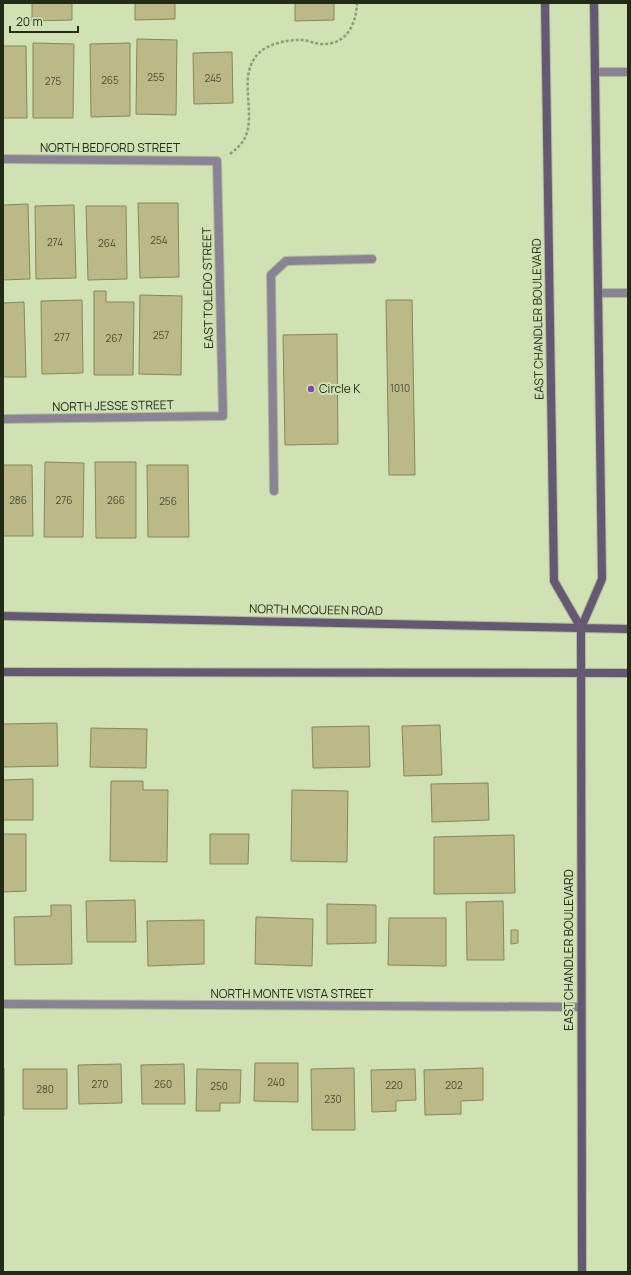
<svg xmlns="http://www.w3.org/2000/svg" width="631" height="1275" font-family="Manrope,sans-serif">
	<style>
		.building { fill: #bcb989; stroke: #888557 }
		.lines { fill: none; stroke-linecap: round; stroke-linejoin: round }
		.service-casing { stroke: #aebd95; stroke-width: 10 }
		.minor-casing { stroke: #aebd95; stroke-width: 10 }
		.secondary-casing { stroke: #aebd95; stroke-width: 10 }
		.path { stroke: #8d9b77; stroke-width: 2.5; stroke-dasharray: 3 2; stroke-linecap: butt }
		.service { stroke: #8a8295; stroke-width: 8 }
		.minor { stroke: #8a8295; stroke-width: 8 }
		.secondary { stroke: #645873; stroke-width: 8 }
		.poi-dot { fill: #8244ba; stroke: #d0e2b4; stroke-width: 1.5 }
		.labels { text-anchor: middle; stroke-width: 4; stroke-linejoin: round; paint-order: stroke }
		.number-label { font-size: 10px; fill: #4a4e34 }
		.street-label { font-size: 12px; fill: #242a18; stroke: #d0e2b4 }
		.poi-label { font-size: 12px; fill: #242a18; stroke: #d0e2b4; text-anchor: start }
	</style>
	<rect width="100%" height="100%" fill="#d0e2b4"/>
	<!-- building -->
	<path class="building" d="M32 3H72V20L32 21Z
		M135 3H175V19L135 20Z
		M295 3H334V20L295 21Z
		M137 39 177 40 176 115 136 114Z
		M33 43 74 44 73 118H33Z
		M130 43V116L91 117 90 44Z
		M3 46H26L27 118H3Z
		M232 52 233 103 194 104 193 53Z
		M138 203H178L179 277 140 278Z
		M28 204 30 279 3 280V205Z
		M74 205 76 278 36 279 35 206Z
		M86 206H126L127 279 88 280Z
		M94 291H106V302H134L133 375H94Z
		M140 295 182 296 181 375 139 374Z
		M82 300 83 373 42 374 41 301Z
		M386 300H412L415 475H389Z
		M24 302 26 377H3V303Z
		M337 334 338 444 285 445 283 335Z
		M45 462 84 463 83 537H44Z
		M95 462H136V538H96Z
		M3 465H32L33 536H3Z
		M147 465H188L189 537H148Z
		M57 723 58 766 3 767V724Z
		M440 725 442 775 404 776 402 726Z
		M369 726 370 767 313 768 312 727Z
		M91 728 147 729 146 768 90 767Z
		M33 779V820H3V780Z
		M111 781H143V790H168L167 862 110 861Z
		M488 783 489 820 432 822 431 784Z
		M292 790 348 791 347 862 291 861Z
		M3 834H26V891L3 892Z
		M210 834H249L248 864H210Z
		M514 835 515 893 434 894V837Z
		M135 900 136 942H87L86 901Z
		M503 901 504 960H467L466 902Z
		M327 904 376 905V943L327 944Z
		M51 905H71L72 964 15 965 14 917 51 916Z
		M256 917 313 919 312 966 255 964Z
		M389 918H446V966L388 965Z
		M204 920V964L148 966 147 921Z
		M511 930H518V943L511 944Z
		M255 1063H298V1102L254 1101Z
		M121 1064 122 1103 79 1104 78 1065Z
		M184 1064 185 1104H142L141 1065Z
		M3 1068H4V1116H3Z
		M354 1068 355 1130H312L311 1069Z
		M483 1068V1100L461 1101V1114L425 1115 424 1070Z
		M23 1069H67V1109H23Z
		M197 1069 241 1070 240 1103H220V1111H196Z
		M415 1069 416 1100 396 1101V1111L372 1112 371 1070Z"/>
	<g class="lines">
		<defs>
			<path id="service" d="M595 72H628
				M598 293H628
				M274 491 271 275 286 261 372 259"/>
			<path id="minor" d="M3 159 217 161 223 416 3 419
				M3 1004 581 1007"/>
			<path id="secondary" d="M545 3 554 581 581 628
				M3 616 628 629
				M3 672 628 673
				M582 1272 581 628 602 579 594 3"/>
		</defs>
		<!-- service casing -->
		<use href="#service" class="service-casing"/>
		<!-- minor casing -->
		<use href="#minor" class="minor-casing"/>
		<!-- secondary casing -->
		<use href="#secondary" class="secondary-casing"/>
		<!-- path -->
		<path class="path" d="M230 154C235 150 240 146 243 141 259 117 235 76 259 53 268 44 286 40 298 40 306 39 314 44 322 44 347 45 356 24 357 3"/>
		<!-- service -->
		<use href="#service" class="service"/>
		<!-- minor -->
		<use href="#minor" class="minor"/>
		<!-- secondary -->
		<use href="#secondary" class="secondary"/>
	</g>
	<!-- markers -->
	<circle class="poi-dot" cx="311" cy="389" r="4"/>
	<g class="labels">
		<!-- number labels -->
		<g class="number-label">
			<text x="156" y="81">255</text>
			<text x="213" y="82">245</text>
			<text x="110" y="84">265</text>
			<text x="53" y="85">275</text>
			<text x="159" y="244">254</text>
			<text x="55" y="246">274</text>
			<text x="107" y="247">264</text>
			<text x="161" y="339">257</text>
			<text x="62" y="341">277</text>
			<text x="114" y="342">267</text>
			<text x="400" y="392">1010</text>
			<text x="18" y="504">286</text>
			<text x="64" y="504">276</text>
			<text x="116" y="504">266</text>
			<text x="168" y="505">256</text>
			<text x="276" y="1086">240</text>
			<text x="100" y="1088">270</text>
			<text x="163" y="1088">260</text>
			<text x="394" y="1089">220</text>
			<text x="454" y="1089">202</text>
			<text x="219" y="1090">250</text>
			<text x="45" y="1093">280</text>
			<text x="333" y="1103">230</text>
		</g>
		<!-- street labels -->
		<g class="street-label">
			<text x="110" y="152">NORTH BEDFORD STREET</text>
			<text transform="translate(208 288) rotate(-91)" y="4">EAST TOLEDO STREET</text>
			<text transform="translate(538 319) rotate(-91)" y="4">EAST CHANDLER BOULEVARD</text>
			<text transform="translate(113 406) rotate(-1)" y="4">NORTH JESSE STREET</text>
			<text transform="translate(316 610) rotate(1)" y="4">NORTH MCQUEEN ROAD</text>
			<text transform="translate(569 950) rotate(-90)" y="4">EAST CHANDLER BOULEVARD</text>
			<text x="292" y="998">NORTH MONTE VISTA STREET</text>
		</g>
		<!-- poi labels -->
		<g class="poi-label">
			<text x="319" y="393">Circle K</text>
		</g>
	</g>
	<!-- border -->
	<rect width="631" height="1275" fill="none" stroke="#242a18" stroke-width="8"/>
	<!-- scale -->
	<path d="M10 26v6h68v-6" fill="none" stroke="#242a18" stroke-width="2"/>
	<text x="16" y="26" font-size="12" fill="#242a18" stroke="#d0e2b4" stroke-width="3" paint-order="stroke">20 m</text>
</svg>
